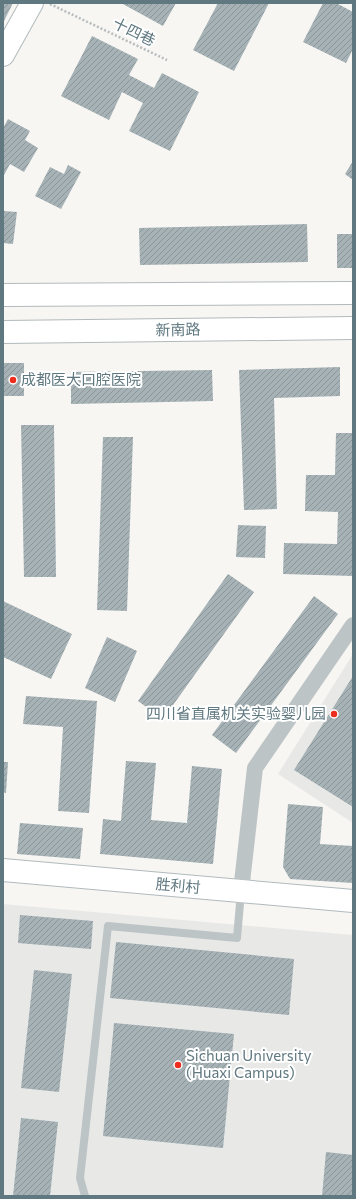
<svg xmlns="http://www.w3.org/2000/svg" width="356" height="1199" font-family="Commissioner,'Noto Sans SC',sans-serif">
	<style>
		.built { fill: #e8e8e7 }
		.building { fill: url(#building-hatch) }
		.lines { fill: none; stroke-linecap: round; stroke-linejoin: round }
		.secondary-casing { stroke: #b1babd; stroke-width: 24 }
		.primary-casing { stroke: #b2b9bc; stroke-width: 24 }
		.path { stroke: #b7bcbe; stroke-width: 2.5; stroke-dasharray: 2 2; stroke-linecap: butt }
		.lane { stroke: #bdc4c6; stroke-width: 8 }
		.street { stroke: #bdc4c6; stroke-width: 16 }
		.secondary { stroke: #fff; stroke-width: 22 }
		.primary { stroke: #fff; stroke-width: 22 }
		.poi-dot { fill: #ed2d1d; stroke: #fff; stroke-width: 1.5 }
		.labels { text-anchor: middle; stroke-width: 4; stroke-linejoin: round; paint-order: stroke }
		.street-label { font-size: 15px; fill: #607880; stroke: #fff }
		.poi-label { font-size: 15px; fill: #607880; stroke: #fff; text-anchor: start }
	</style>
	<defs>
		<pattern id="building-hatch" width="6" height="6" patternUnits="userSpaceOnUse"><rect width="6" height="6" fill="#a6b2b6"/><path d="M-1 1l2-2M0 6l6-6M5 7l2-2" fill="none" stroke="#8b9699"/></pattern>
	</defs>
	<rect width="100%" height="100%" fill="#f7f6f3"/>
	<!-- built -->
	<path class="built" d="M353 654V823L278 774Z
		M3 904 353 935V1196H3Z"/>
	<!-- building -->
	<path class="building" d="M3 3H13L3 23Z
		M121 3H176L163 26Z
		M218 3H269L234 71 193 50Z
		M323 3H336L353 12V49L346 63 303 42Z
		M92 36 138 59 129 75 154 88 162 73 199 92 170 151 129 131 143 103 122 92 109 120 61 96Z
		M8 119 30 131 25 140 38 148 24 172 10 164 3 177V128Z
		M353 161V180L345 174Z
		M68 165 81 172 61 209 35 196 50 167 64 174Z
		M3 211 17 212 13 244 3 243Z
		M307 224 308 262 140 265 139 228Z
		M337 234H353V268H337Z
		M3 363H24V396H3Z
		M340 367V396L274 398 277 509 244 510 239 370Z
		M212 370 213 401 71 404V372Z
		M21 425H54L56 577H24Z
		M336 433H353V576L283 574 284 543 337 544 338 512 305 511 306 475H335Z
		M103 437H133L127 611 97 610Z
		M238 525 266 526 265 558 236 557Z
		M228 574 254 592 163 719 138 701Z
		M314 596 338 614 236 753 212 735Z
		M3 601 72 634 51 679 3 657Z
		M107 637 137 651 115 702 85 688Z
		M353 676V807L294 770Z
		M26 696 97 701 89 813 58 811 63 727 23 724Z
		M126 761 156 763 151 820 187 823 192 766 222 769 213 864 100 854 103 819 121 821Z
		M3 762H8L6 793 3 792Z
		M288 804 323 807 320 844 353 846V883L290 879 283 867Z
		M20 823 83 828 80 859 17 854Z
		M20 915 93 921 91 949 18 943Z
		M116 942 294 959 289 1015 110 998Z
		M34 970 72 974 59 1092 21 1088Z
		M114 1023 234 1034 223 1148 103 1136Z
		M21 1118 58 1122 50 1196H13Z
		M326 1152 353 1155V1196H322Z"/>
	<g class="lines">
		<defs>
			<path id="secondary" d="M3 55 32 3
				M3 870 353 901"/>
			<path id="primary" d="M3 295 353 293
				M3 332 353 328"/>
		</defs>
		<!-- secondary casing -->
		<use href="#secondary" class="secondary-casing"/>
		<!-- primary casing -->
		<use href="#primary" class="primary-casing"/>
		<!-- path -->
		<path class="path" d="M50 4 167 60"/>
		<!-- lane -->
		<path class="lane" d="M85 1196 80 1178 108 926 237 938 241 892"/>
		<!-- street -->
		<path class="street" d="M241 891 255 768 353 625"/>
		<!-- secondary -->
		<use href="#secondary" class="secondary"/>
		<!-- primary -->
		<use href="#primary" class="primary"/>
	</g>
	<!-- markers -->
	<g class="poi-dot">
		<circle cx="13" cy="380" r="4"/>
		<circle cx="334" cy="714" r="4"/>
		<circle cx="178" cy="1065" r="4"/>
	</g>
	<g class="labels">
		<!-- street labels -->
		<g class="street-label">
			<text transform="translate(134 32) rotate(26)" y="5">十四巷</text>
			<text transform="translate(178 330) rotate(-1)" y="5">新南路</text>
			<text transform="translate(178 886) rotate(5)" y="5">胜利村</text>
		</g>
		<!-- poi labels -->
		<g class="poi-label">
			<text x="21" y="385">成都医大口腔医院</text>
			<text x="326" y="719" text-anchor="end">四川省直属机关实验婴儿园</text>
			<text x="186" y="1061">Sichuan University<tspan x="186" dy="17">(Huaxi Campus)</tspan></text>
		</g>
	</g>
	<!-- border -->
	<rect width="356" height="1199" fill="none" stroke="#607880" stroke-width="8"/>
</svg>
